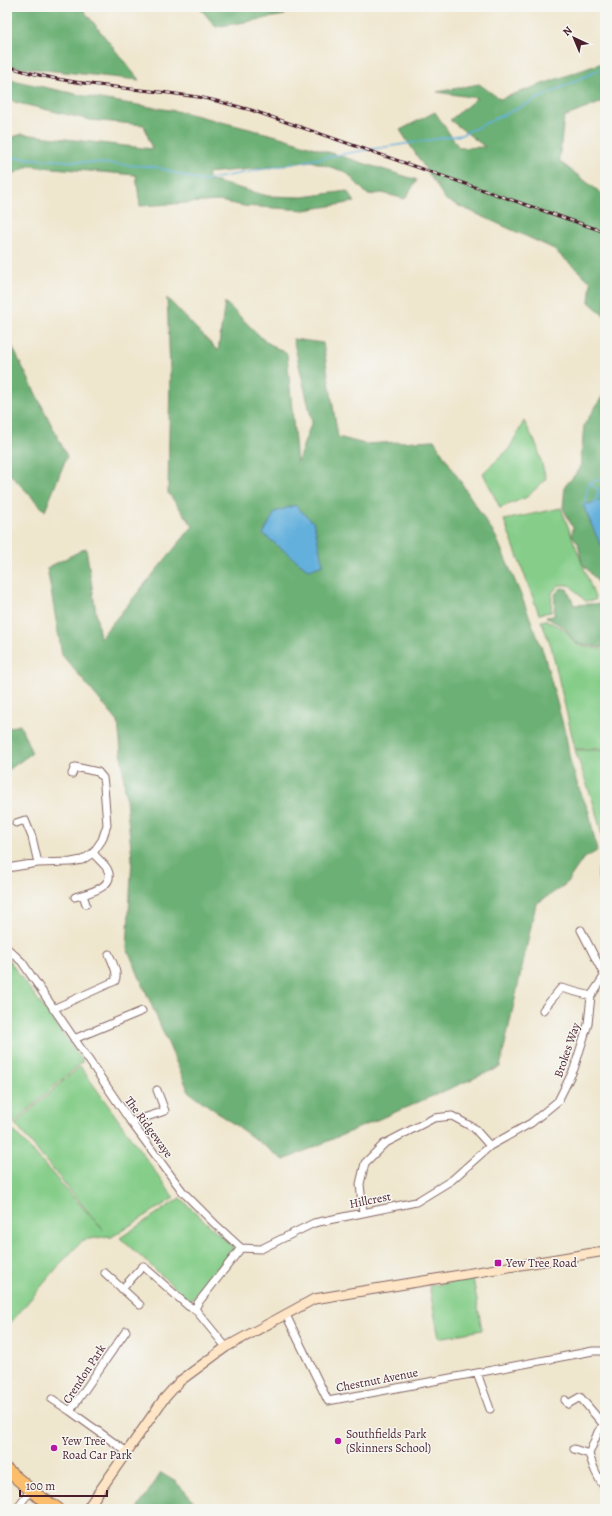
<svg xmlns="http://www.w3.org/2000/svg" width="612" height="1516" font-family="Alegreya,serif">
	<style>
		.green { fill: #85cd89; stroke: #68765a }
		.forest { fill: #6cb075; stroke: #5b6850 }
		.water { fill: #63b0dd; stroke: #566884 }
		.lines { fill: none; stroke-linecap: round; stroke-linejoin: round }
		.stream { stroke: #63b0dd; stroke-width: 1.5 }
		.street-casing { stroke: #846564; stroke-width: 9 }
		.secondary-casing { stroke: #846564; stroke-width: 11 }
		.highway-casing { stroke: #846564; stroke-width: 14 }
		.street { stroke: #fff; stroke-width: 7 }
		.secondary { stroke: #fde5c5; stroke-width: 9 }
		.highway { stroke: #fabe6d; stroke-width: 12 }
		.rail-casing { stroke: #4a1f2b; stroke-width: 3 }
		.rail { stroke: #f6f6f2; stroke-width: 1.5; stroke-dasharray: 4.5; stroke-linecap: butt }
		.poi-dot { fill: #b5179e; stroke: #f6f6f2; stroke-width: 1.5 }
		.labels { text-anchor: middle; stroke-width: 3; stroke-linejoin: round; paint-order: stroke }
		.street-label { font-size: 12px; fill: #4a1f2b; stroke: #f6f6f2 }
		.poi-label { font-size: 12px; fill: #4a1f2b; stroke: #f6f6f2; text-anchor: start }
	</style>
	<rect width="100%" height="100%" fill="#f6f6f2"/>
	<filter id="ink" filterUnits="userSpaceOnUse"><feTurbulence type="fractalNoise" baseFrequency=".025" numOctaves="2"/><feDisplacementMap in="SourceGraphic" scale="8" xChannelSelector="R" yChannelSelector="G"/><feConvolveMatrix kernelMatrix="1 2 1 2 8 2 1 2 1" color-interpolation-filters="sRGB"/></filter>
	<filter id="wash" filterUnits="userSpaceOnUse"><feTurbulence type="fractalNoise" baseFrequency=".012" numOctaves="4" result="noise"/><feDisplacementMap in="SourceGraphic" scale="16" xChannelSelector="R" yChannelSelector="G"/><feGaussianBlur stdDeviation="0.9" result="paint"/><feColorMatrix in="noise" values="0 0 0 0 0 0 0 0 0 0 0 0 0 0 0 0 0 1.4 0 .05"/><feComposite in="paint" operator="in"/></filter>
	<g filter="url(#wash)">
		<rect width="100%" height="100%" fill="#efe6ce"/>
		<!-- green -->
		<path class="green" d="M524 421 537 446 546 479 527 497 500 508 483 473 509 449Z
			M561 508 596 600 585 601 570 585H559L552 593 551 612 539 614 504 520Z
			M546 620 565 630 575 644 605 650V749H575L551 646 541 621Z
			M575 750H605V847L594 805Z
			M7 958 83 1061 7 1129Z
			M80 1066 174 1198 110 1238 109 1236 83 1240 61 1263 7 1327V1138L14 1131 103 1230 15 1124Z
			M180 1198 234 1248 190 1301 120 1238Z
			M473 1278 482 1330 439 1338 429 1286Z"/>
		<!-- forest -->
		<path class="forest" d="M7 7H83L85 12 139 80 7 66Z
			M199 7H282L285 15 216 27Z
			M605 62V101L564 117 559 161 605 196V316L589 302 591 282 552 248 446 200 400 130 435 112 459 148 485 147 450 120 477 98 437 92 479 84 500 99Z
			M7 79 94 98 182 112 277 136 417 180 405 199 382 193 368 195 346 172 311 161 274 167 207 173 209 180 268 196 303 197 347 191 355 202 305 210 244 206 219 201 140 206 136 175 29 166 7 177V139L22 134 152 149 144 125 90 120 14 102 7 93Z
			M167 298 218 351 225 302 265 341 287 354 297 463 312 421 293 339 323 343 338 437 365 444 434 440 496 537 521 595 544 654 566 736 570 760 578 786 589 812 597 851 583 859 565 885 536 904 500 1067 284 1160 189 1092 127 948 132 858 118 722 62 655 47 568 86 548 100 638 193 526 168 493 170 370Z
			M7 336 67 456 45 511 7 471Z
			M605 392V597L603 588 582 563 578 543 572 535 573 528 563 508 565 486 580 469 584 425Z
			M561 588 567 589 574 605 605 603V648L575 643 565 628 546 617 554 616 555 594Z
			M20 725 32 753 7 771V728Z
			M161 1473 176 1482 201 1509H137Z"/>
		<!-- water -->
		<path class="water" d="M605 500V545L603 546 600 544 583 505Z
			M295 505 314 523 323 565 309 570 263 534 275 512Z"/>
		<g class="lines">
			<!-- stream -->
			<path class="stream" d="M7 157 156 167 201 181 354 152 461 135 605 67
				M601 285H605
				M590 483 601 493 594 502
				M596 499 598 491
				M583 505 586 497 588 485 591 481 600 480 605 467"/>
		</g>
	</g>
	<g filter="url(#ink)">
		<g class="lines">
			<defs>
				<path id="street" d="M16 823 25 820 32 837 38 863
					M7 868 38 863 71 862 82 860 93 853 102 840 107 825 104 786 103 778 98 772 75 767 72 774
					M605 869V876
					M83 895 86 904
					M75 897C88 893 119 887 106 867 102 862 97 858 93 853
					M581 930 604 975
					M7 948 22 962 131 1122 183 1192 215 1224 241 1248 198 1303 195 1309 226 1347
					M53 1009 115 981C119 973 112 962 109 954
					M543 1010 561 988 591 996
					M74 1039 142 1011
					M131 1122 165 1111 157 1090
					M363 1213 360 1184 365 1163 384 1144 434 1118 452 1116 474 1128 490 1146
					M241 1248 261 1249 314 1223 416 1202 452 1180 490 1146 531 1123 558 1101 574 1069 588 1024 591 996 605 975
					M105 1273 140 1305
					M122 1289 143 1266 188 1306 195 1309
					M286 1315 328 1401 593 1351H605
					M126 1331 70 1411 127 1452
					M477 1373 490 1409
					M52 1399 70 1411
					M565 1400 568 1404 580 1397 603 1424
					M605 1423 598 1432 589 1454C593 1466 597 1478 605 1488
					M574 1449 589 1454
					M16 1509 31 1490"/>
				<path id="secondary" d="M87 1509 163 1400 180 1381 226 1347 314 1299 605 1251"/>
				<path id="highway" d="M7 1470 38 1496 58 1509"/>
			</defs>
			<!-- street casing -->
			<use href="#street" class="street-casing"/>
			<!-- secondary casing -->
			<use href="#secondary" class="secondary-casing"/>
			<!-- highway casing -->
			<use href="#highway" class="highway-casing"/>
			<!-- street -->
			<use href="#street" class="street"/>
			<!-- secondary -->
			<use href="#secondary" class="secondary"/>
			<!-- highway -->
			<use href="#highway" class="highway"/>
			<defs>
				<path id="rail" d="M7 66C69 87 134 87 198 97 216 100 234 106 251 110L605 232"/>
			</defs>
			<!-- rail casing -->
			<use href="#rail" class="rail-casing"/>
			<!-- rail -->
			<use href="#rail" class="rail"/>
		</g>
	</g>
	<!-- markers -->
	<g class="poi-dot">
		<rect x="494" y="1259" width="8" height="8" rx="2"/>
		<circle cx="338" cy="1441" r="4"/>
		<circle cx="54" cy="1448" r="4"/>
	</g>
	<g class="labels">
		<!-- street labels -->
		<g class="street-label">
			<text transform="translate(567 1050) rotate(-71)" y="4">Brokes Way</text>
			<text transform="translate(149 1127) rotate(54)" y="4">The Ridgewaye</text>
			<text transform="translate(370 1200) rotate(-11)" y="4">Hillcrest</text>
			<text transform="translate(84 1374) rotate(-57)" y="4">Crendon Park</text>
			<text transform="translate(377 1380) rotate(-11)" y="4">Chestnut Avenue</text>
		</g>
		<!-- poi labels -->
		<g class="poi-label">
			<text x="506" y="1267">Yew Tree Road</text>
			<text x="346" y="1438">Southfields Park<tspan x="346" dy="14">(Skinners School)</tspan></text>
			<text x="62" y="1445">Yew Tree<tspan x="62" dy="14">Road Car Park</tspan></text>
		</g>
	</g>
	<!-- margin -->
	<rect width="612" height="1516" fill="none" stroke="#f6f6f2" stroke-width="24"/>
	<!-- north arrow -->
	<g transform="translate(574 38) rotate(316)" stroke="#f6f6f2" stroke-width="3" paint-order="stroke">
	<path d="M0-3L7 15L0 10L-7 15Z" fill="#4a1f2b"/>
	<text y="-6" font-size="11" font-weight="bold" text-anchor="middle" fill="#4a1f2b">N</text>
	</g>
	<!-- scale -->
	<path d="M20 1490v6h87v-6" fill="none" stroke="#4a1f2b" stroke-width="2"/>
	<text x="26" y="1490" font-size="12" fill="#4a1f2b" stroke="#f6f6f2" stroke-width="3" paint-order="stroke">100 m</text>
</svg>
